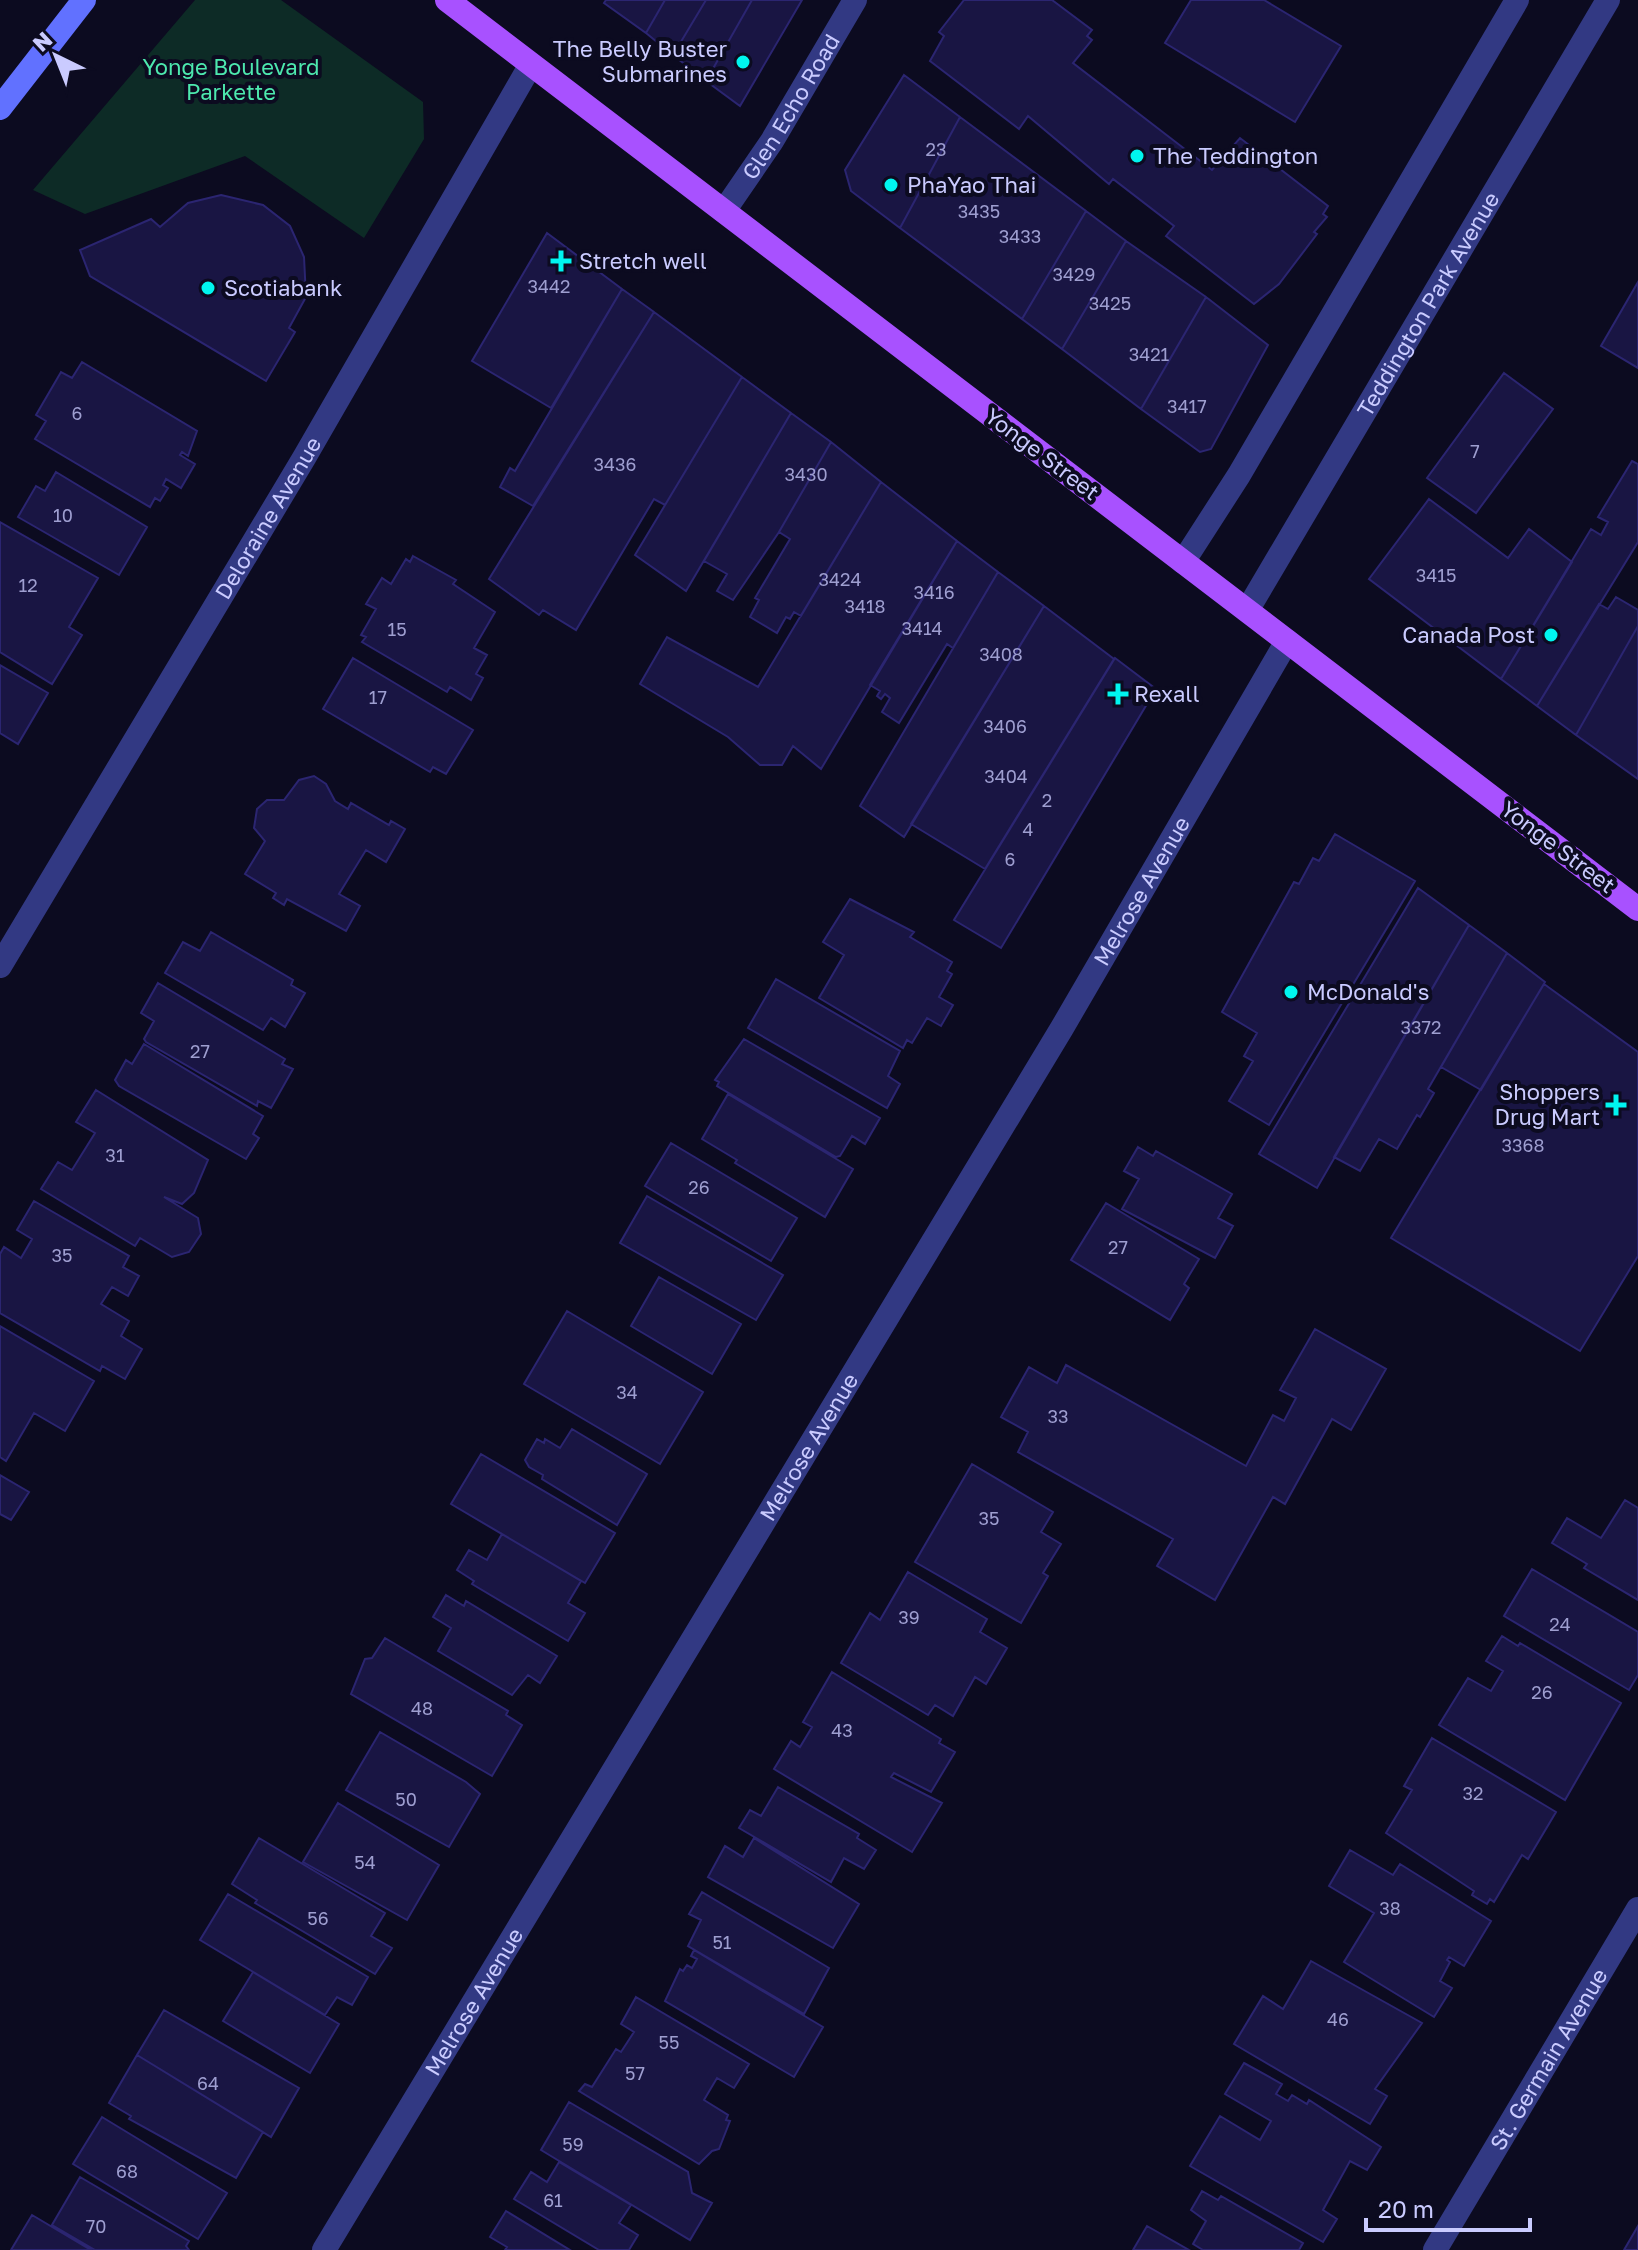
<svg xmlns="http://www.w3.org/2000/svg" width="1638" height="2250" font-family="'Golos Text',sans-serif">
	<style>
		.green { fill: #0d2b26 }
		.building { fill: #191543; stroke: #2b2571; stroke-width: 2 }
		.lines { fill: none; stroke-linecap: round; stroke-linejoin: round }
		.street { stroke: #323983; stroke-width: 24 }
		.secondary { stroke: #6171ff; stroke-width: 24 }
		.primary { stroke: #a851ff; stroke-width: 24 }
		.poi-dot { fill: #00f5ef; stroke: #0c0b20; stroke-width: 3 }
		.labels { text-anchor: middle; stroke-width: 8; stroke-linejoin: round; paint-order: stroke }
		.number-label { font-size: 18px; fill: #9e9ed0 }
		.poi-label { font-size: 22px; fill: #cacbff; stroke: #0c0b20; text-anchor: start }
		.park-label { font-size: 22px; fill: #4de8ae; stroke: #0c0b20 }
		.street-label { font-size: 22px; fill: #cacbff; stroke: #0c0b20 }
	</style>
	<rect width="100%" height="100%" fill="#0c0b20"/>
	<!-- green -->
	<path class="green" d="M195 0H281L423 102 424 139 364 238 245 156 85 214 33 190Z"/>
	<!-- building -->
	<path class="building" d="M606 0H665L646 33 604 3Z
		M665 0H706L673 55 646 33Z
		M706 0H752L706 81 673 55Z
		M752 0H802L740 106 706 81Z
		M964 0H1052L1092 30 1087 36 1092 40 1073 63 1212 170 1240 138 1328 206 1323 214 1327 217 1314 232 1317 234 1279 284 1254 304 1166 236 1174 226 1113 179 1109 184 1028 116 1019 129 930 61 944 36 939 32Z
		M1191 0H1264L1341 46 1295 122 1165 43Z
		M904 75 960 117 900 228 851 191 845 170Z
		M960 117 1086 211 1022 319 900 228Z
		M221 195 263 205 290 226 304 257 306 297 289 328 295 332 266 381 90 276 80 250 151 219 160 227 188 203Z
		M1086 211 1126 241 1062 349 1022 319Z
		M547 233 622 289 551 408 472 361Z
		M1126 241 1206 297 1141 409 1062 349Z
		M1638 282V368L1601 346Z
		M622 289 654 312 533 506 500 487 510 468 515 471Z
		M1206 297 1268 345 1211 449 1200 452 1141 409Z
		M654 312 742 377 665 505 654 499 576 630 543 610 539 615 489 579Z
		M82 362 197 431 188 456 182 452 180 455 195 464 181 488 166 479 163 485 168 488 160 501 155 498 150 507 35 439 46 421 36 415 61 372 72 378Z
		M1504 373 1553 409 1476 513 1427 478Z
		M742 377 791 413 686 591 635 555Z
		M791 413 831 442 779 532 733 600 717 591 727 574 704 561Z
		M831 442 881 482 801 616 794 612 790 619 786 617 777 633 750 617 759 600 755 598 790 539 779 532Z
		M1632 461 1638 464V542L1537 706 1501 679 1591 529 1601 535 1608 522 1598 517Z
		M56 472 147 527 119 575 18 517 36 486 45 491Z
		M881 482 957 541 821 769 793 746 782 765H760L728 737 640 684 667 637 758 687Z
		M1429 499 1508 558 1529 529 1572 562 1501 679 1369 579Z
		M0 522 98 578 69 627 82 635 52 684 0 652Z
		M957 541 998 572 953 648 947 644 899 723 882 712 890 698 885 694 881 699 877 696 880 691 870 685Z
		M413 556 456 580 453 584 495 612 474 648 487 655 476 674 483 678 471 700 450 687 447 692 362 642 366 637 361 635 376 609 366 604 382 578 391 584 406 559 410 562Z
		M998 572 1044 606 904 837 860 806Z
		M1616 597 1638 610V626L1576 735 1537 706 1599 604 1608 609Z
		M1044 606 1114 659 985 869 911 824Z
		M1638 626V779L1576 735Z
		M353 658 473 730 446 774 433 767 430 772 323 709Z
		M1115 658 1156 689 1001 948 954 920Z
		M0 665 48 693 18 744 0 733Z
		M314 776 326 784 335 801 348 809 351 803 389 825 391 821 405 829 386 862 366 850 339 894 360 906 346 931 287 899 284 905 273 898 276 893 245 874 265 841 254 828 257 809 267 800H284L299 780Z
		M1335 834 1415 881 1269 1125 1229 1101 1253 1061 1244 1056 1257 1033 1222 1012 1294 882 1299 884 1313 858 1319 861Z
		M1418 888 1469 925 1317 1188 1259 1154Z
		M850 899 914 932 910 937 952 962 947 971 952 974 939 997 953 1005 941 1026 927 1018 912 1043 907 1040 903 1048 819 998 844 955 823 942Z
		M1469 925 1507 953 1428 1089 1434 1093 1420 1117 1417 1115 1397 1149 1379 1139 1360 1171 1334 1157Z
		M211 932 293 980 291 985 305 993 285 1027 271 1018 263 1030 165 973 183 942 200 951Z
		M1507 953 1545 982 1481 1090 1441 1067Z
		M776 979 900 1051 888 1076 900 1084 887 1108 748 1028Z
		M158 983 285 1059 282 1064 293 1069 271 1108 258 1101 257 1106 146 1042 144 1039 154 1021 141 1013Z
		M1544 984 1638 1052V1256L1580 1351 1391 1238Z
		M744 1039 880 1118 865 1144 852 1136 840 1156 836 1157 717 1086 719 1082 715 1080Z
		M144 1044 263 1116 253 1134 259 1138 246 1159 119 1086 115 1080 126 1060 132 1064Z
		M96 1090 208 1160 194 1193 182 1204 164 1197 198 1218 201 1234 189 1252 172 1257 140 1238 135 1246 41 1189 58 1162 72 1170 95 1133 76 1122Z
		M728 1094 853 1169 825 1217 735 1163 737 1160 702 1139Z
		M671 1143 797 1218 771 1261 645 1186Z
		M1138 1147 1153 1156 1156 1151 1232 1194 1218 1218 1233 1226 1215 1258 1122 1209 1139 1179 1124 1171Z
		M647 1196 783 1275 756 1320 620 1243Z
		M34 1201 129 1256 123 1267 139 1276 128 1296 112 1287 101 1304 129 1321 121 1336 142 1349 125 1379 102 1366 100 1371 0 1313V1254L4 1247 21 1258 32 1239 17 1230Z
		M1106 1203 1199 1259 1184 1284 1189 1288 1170 1320 1071 1260Z
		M659 1277 741 1324 712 1374 631 1326Z
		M567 1311 703 1392 660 1464 524 1384Z
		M0 1326 94 1381 65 1431 34 1413 6 1461 0 1457Z
		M1315 1329 1386 1369 1351 1430 1332 1419 1285 1504 1273 1497 1215 1600 1157 1566 1173 1539 1018 1452 1028 1432 1001 1417 1029 1367 1057 1383 1066 1365 1246 1466 1273 1415 1284 1421 1296 1398 1280 1390Z
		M572 1429 647 1474 617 1525 542 1479 543 1475 529 1467 525 1460 537 1439 544 1443 545 1439 560 1448Z
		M481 1454 615 1533 585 1583 451 1504Z
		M972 1464 1053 1512 1041 1532 1061 1544 1043 1573 1048 1576 1021 1623 915 1562Z
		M0 1475 29 1492 11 1520 0 1514Z
		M1625 1500 1638 1508V1600L1584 1568 1587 1564 1552 1543 1567 1518 1601 1538Z
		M502 1534 581 1581 568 1603 585 1613 568 1641 472 1584 474 1581 457 1570 469 1550 487 1560Z
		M1532 1569 1638 1632V1675L1629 1690 1504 1616Z
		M908 1572 987 1619 980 1632 1007 1648 986 1684 975 1677 953 1716 935 1705 928 1715 841 1663 870 1613 880 1620Z
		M446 1595 464 1606 466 1601 557 1656 540 1683 528 1675 512 1695 438 1651 451 1628 433 1617Z
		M1502 1636 1518 1646 1520 1643 1621 1703 1565 1800 1439 1725 1468 1678 1491 1691 1503 1671 1486 1661Z
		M385 1638 508 1711 506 1715 522 1725 492 1776 351 1694 365 1659 372 1658Z
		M832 1672 941 1739 939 1743 955 1752 931 1792 894 1773 891 1777 942 1803 912 1852 774 1769 791 1741 800 1747 812 1727 803 1722Z
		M380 1732 466 1782 480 1794 449 1847 346 1790Z
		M1432 1738 1556 1812 1528 1859 1522 1855 1494 1902 1490 1899 1487 1904 1472 1895 1474 1891 1386 1833 1412 1790 1404 1786Z
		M778 1787 859 1834 857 1838 876 1850 864 1869 844 1858 831 1882 739 1828 750 1810 761 1816Z
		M338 1803 439 1865 407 1920 303 1862Z
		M259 1838 385 1913 371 1936 392 1948 375 1974 255 1903 257 1900 232 1884Z
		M754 1838 859 1904 833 1948 708 1877 725 1846 743 1857Z
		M1350 1850 1393 1875 1400 1864 1491 1921 1464 1966 1449 1957 1447 1960 1450 1962 1440 1981 1452 1988 1434 2017 1344 1962 1374 1913 1329 1886Z
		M702 1892 829 1968 804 2014 688 1946 701 1920 689 1914Z
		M228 1894 368 1977 352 2005 337 1997 325 2015 200 1940Z
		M694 1950 823 2027 794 2077 665 2001 680 1969 683 1971 687 1965 692 1968 697 1959 691 1956Z
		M1311 1961 1422 2023 1375 2089 1387 2096 1370 2124 1234 2044 1263 1996 1283 2009Z
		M253 1972 339 2024 310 2073 223 2021Z
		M636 1997 749 2064 734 2088 717 2078 704 2100 728 2115 726 2120 730 2121 719 2149 712 2151 699 2164 579 2091 585 2084 592 2087 616 2049 621 2052 634 2032 621 2024Z
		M164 2010 299 2088 271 2137 137 2055Z
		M137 2055 263 2132 236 2178 129 2119 131 2116 109 2103Z
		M1244 2063 1282 2084 1276 2094 1288 2101 1292 2095 1307 2104 1309 2100 1381 2147 1367 2170 1350 2161 1323 2210 1337 2219 1323 2242 1190 2166 1220 2116 1260 2140 1271 2121 1225 2094Z
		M569 2102 688 2172 692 2193 712 2203 690 2240 541 2150Z
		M102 2117 227 2193 198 2239 73 2164Z
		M559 2162 631 2205 619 2223 638 2235 629 2250H599L514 2199 531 2172 547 2182Z
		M80 2177 189 2241 186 2246 189 2250H95L52 2225Z
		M1202 2191 1218 2200 1221 2196 1303 2243 1299 2250H1203L1193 2244 1206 2221 1191 2210Z
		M506 2211 570 2250H505L507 2247 490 2237Z
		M32 2215 91 2250H11Z
		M1147 2226 1189 2250H1133Z
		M1638 2226V2250H1624Z"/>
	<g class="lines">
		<!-- street -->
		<g class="street">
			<path id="s1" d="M724 211 772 141 855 0"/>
			<path d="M1183 562 1239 475 1517 0"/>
			<path id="s2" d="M1248 609 1608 0"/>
			<path id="s3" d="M0 966 304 458 530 66"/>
			<path id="s4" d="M324 2250 1062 1028 1287 641"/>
			<path id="s5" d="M1435 2250 1638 1909"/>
		</g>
		<!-- secondary -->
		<path class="secondary" d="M0 108 84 0"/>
		<!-- primary -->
		<path class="primary" d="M447 0 1638 909"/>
	</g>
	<!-- markers -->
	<g class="poi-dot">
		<circle cx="743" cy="62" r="8"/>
		<circle cx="1137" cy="156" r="8"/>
		<circle cx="891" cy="185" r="8"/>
		<path d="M557 249h8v8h8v8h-8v8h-8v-8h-8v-8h8z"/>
		<circle cx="208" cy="288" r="8"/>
		<circle cx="1551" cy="635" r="8"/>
		<path d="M1114 682h8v8h8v8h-8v8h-8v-8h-8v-8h8z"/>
		<circle cx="1291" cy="992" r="8"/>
		<path d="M1612 1093h8v8h8v8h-8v8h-8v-8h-8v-8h8z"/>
	</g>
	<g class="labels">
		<!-- number labels -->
		<g class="number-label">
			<text x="936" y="156">23</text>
			<text x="979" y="218">3435</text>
			<text x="1020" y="243">3433</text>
			<text x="1074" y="281">3429</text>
			<text x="549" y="293">3442</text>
			<text x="1110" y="310">3425</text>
			<text x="1149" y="361">3421</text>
			<text x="1187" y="413">3417</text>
			<text x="77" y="420">6</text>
			<text x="1475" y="458">7</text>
			<text x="615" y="471">3436</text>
			<text x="806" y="481">3430</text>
			<text x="63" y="522">10</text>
			<text x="1436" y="582">3415</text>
			<text x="840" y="586">3424</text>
			<text x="28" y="592">12</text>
			<text x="934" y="599">3416</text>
			<text x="865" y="613">3418</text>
			<text x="922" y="635">3414</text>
			<text x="397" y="636">15</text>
			<text x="1001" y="661">3408</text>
			<text x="378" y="704">17</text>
			<text x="1005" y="733">3406</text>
			<text x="1006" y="783">3404</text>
			<text x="1047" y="807">2</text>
			<text x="1028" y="836">4</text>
			<text x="1010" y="866">6</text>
			<text x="1421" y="1034">3372</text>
			<text x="200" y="1058">27</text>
			<text x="1523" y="1152">3368</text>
			<text x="115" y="1162">31</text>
			<text x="699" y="1194">26</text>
			<text x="1118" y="1254">27</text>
			<text x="62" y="1262">35</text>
			<text x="627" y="1399">34</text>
			<text x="1058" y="1423">33</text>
			<text x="989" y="1525">35</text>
			<text x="909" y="1624">39</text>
			<text x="1560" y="1631">24</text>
			<text x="1542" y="1699">26</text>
			<text x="422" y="1715">48</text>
			<text x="842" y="1737">43</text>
			<text x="1473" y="1800">32</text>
			<text x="406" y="1806">50</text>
			<text x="365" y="1869">54</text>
			<text x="1390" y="1915">38</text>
			<text x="318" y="1925">56</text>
			<text x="722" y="1949">51</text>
			<text x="1338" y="2026">46</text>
			<text x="669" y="2049">55</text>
			<text x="635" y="2080">57</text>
			<text x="208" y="2090">64</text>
			<text x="573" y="2151">59</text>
			<text x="127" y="2178">68</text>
			<text x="553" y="2207">61</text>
			<text x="96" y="2233">70</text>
		</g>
		<!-- poi labels -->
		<g class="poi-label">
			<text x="727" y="57" text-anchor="end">The Belly Buster<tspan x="727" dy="25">Submarines</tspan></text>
			<text x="1153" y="164">The Teddington</text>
			<text x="907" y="193">PhaYao Thai</text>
			<text x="579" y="269">Stretch well</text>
			<text x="224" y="296">Scotiabank</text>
			<text x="1535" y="643" text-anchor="end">Canada Post</text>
			<text x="1134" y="702">Rexall</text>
			<text x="1307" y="1000">McDonald's</text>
			<text x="1600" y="1100" text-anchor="end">Shoppers<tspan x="1600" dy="25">Drug Mart</tspan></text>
		</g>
		<!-- park labels -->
		<g class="park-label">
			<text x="231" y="75">Yonge Boulevard<tspan x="231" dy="25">Parkette</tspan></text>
		</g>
		<!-- street labels -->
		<g class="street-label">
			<text dy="8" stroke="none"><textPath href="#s1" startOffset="124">Glen Echo Road</textPath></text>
			<text dy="8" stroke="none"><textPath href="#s2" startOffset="354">Teddington Park Avenue</textPath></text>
			<text transform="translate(1042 454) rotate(37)" y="8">Yonge Street</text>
			<text dy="8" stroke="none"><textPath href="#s3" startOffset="522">Deloraine Avenue</textPath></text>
			<text transform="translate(1558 847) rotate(37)" y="8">Yonge Street</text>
			<text dy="8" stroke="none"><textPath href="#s4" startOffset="1586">Melrose Avenue</textPath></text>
			<text dy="8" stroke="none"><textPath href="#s4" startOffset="938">Melrose Avenue</textPath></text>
			<text dy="8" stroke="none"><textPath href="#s4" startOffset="290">Melrose Avenue</textPath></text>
			<text dy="8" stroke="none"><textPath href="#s5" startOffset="222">St. Germain Avenue</textPath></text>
		</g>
	</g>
	<!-- north arrow -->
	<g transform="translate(56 56) rotate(317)" stroke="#0c0b20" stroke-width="6" paint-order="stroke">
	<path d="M0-6L14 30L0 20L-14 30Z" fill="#cacbff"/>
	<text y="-12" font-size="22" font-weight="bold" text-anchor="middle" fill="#cacbff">N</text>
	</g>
	<!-- scale -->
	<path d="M1366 2218v12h164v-12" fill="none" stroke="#cacbff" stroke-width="4"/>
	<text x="1378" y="2218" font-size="24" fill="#cacbff" stroke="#0c0b20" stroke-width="6" paint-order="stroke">20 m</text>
</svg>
